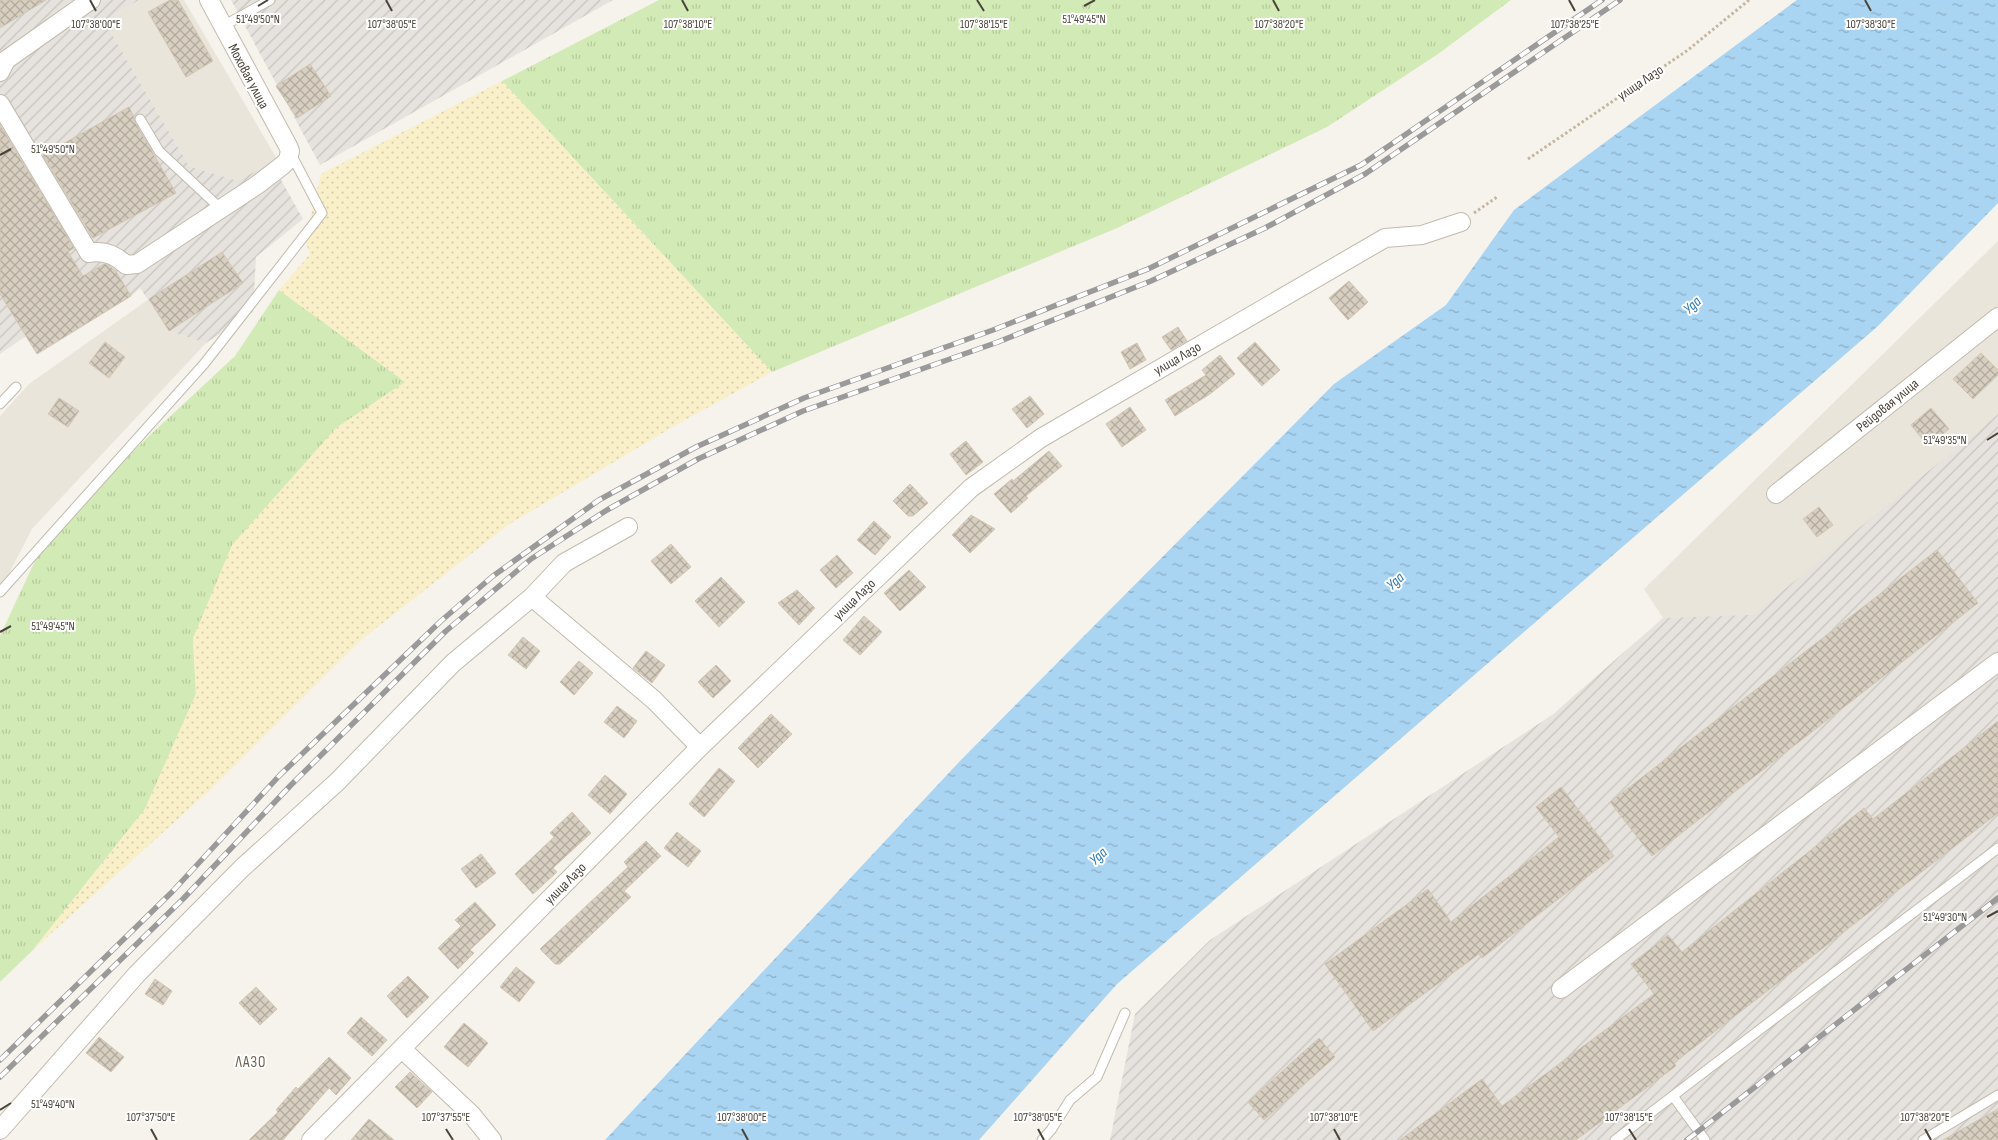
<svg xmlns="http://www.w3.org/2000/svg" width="1998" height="1140" font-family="'Sofia Sans Condensed',sans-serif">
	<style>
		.residential { fill: #eae5da }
		.industrial { fill: url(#industrial-furrows) }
		.grass { fill: url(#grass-tufts) }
		.sand { fill: url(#sand-dots) }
		.water { fill: url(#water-ripples) }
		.building { fill: url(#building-cross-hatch); stroke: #d3c7b4 }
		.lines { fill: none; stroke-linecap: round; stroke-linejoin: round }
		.service-casing { stroke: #c2bbae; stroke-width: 11 }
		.minor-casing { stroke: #c2bbae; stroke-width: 20 }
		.path { stroke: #c4b79f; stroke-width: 3; stroke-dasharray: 2.5 2.5; stroke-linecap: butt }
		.service { stroke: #fff; stroke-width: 9 }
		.minor { stroke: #fff; stroke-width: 18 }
		.rail-casing { stroke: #9a9a9a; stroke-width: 5.5 }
		.rail { stroke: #fff; stroke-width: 4; stroke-dasharray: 11; stroke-linecap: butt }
		.ticks { fill: none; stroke: #4b4439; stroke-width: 2 }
		.labels { text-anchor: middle; stroke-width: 4; stroke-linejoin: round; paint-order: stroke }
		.street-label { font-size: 14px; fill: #4b4439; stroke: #fff }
		.water-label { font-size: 15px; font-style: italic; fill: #2e7ab2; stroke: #fff }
		.neighbourhood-label { font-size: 15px; letter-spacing: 1px; fill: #6e6250; stroke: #fff }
		.ticks-label { font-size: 12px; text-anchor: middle; fill: #4b4439; stroke: #fff; stroke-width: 4; stroke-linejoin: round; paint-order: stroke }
	</style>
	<defs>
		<pattern id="industrial-furrows" width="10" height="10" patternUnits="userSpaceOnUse" patternTransform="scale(1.25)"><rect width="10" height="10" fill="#e6e2dd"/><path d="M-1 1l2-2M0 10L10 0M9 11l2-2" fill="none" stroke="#c7c3be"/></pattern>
		<pattern id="grass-tufts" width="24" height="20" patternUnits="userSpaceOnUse" patternTransform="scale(1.25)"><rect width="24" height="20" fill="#d2eab5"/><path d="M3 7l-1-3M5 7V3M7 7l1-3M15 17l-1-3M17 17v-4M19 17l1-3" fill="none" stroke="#b6ca9c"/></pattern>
		<pattern id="sand-dots" width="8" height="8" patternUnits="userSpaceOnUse" patternTransform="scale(1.25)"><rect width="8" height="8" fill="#f9efc9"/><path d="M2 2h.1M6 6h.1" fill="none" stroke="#d7cead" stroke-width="1.8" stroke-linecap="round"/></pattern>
		<pattern id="water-ripples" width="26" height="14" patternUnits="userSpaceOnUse" patternTransform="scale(1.25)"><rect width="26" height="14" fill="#a9d4f2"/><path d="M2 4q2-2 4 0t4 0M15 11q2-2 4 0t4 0" fill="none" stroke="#8caec5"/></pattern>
		<pattern id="building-cross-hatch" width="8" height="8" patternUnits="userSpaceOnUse" patternTransform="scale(1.25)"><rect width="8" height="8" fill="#d8cfc1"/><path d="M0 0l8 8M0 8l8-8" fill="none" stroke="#b1aa9e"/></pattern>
	</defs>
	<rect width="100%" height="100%" fill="#f6f3ec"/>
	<!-- residential -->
	<path class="residential" d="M139 0H184L277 159 238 181 189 166 104 21Z
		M1998 241V414L1753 616 1663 618 1644 589Z
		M149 299 169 331 206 343 32 529 0 591V416L29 384Z"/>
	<!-- industrial -->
	<path class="industrial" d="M0 0H139L104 21 189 166 238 181 271 162 303 219 256 257 253 312 206 343 169 331 140 288 131 296 37 354 26 336 0 354Z
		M231 0H613L320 165Z
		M1998 414V1140H1110L1135 1014 1210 940 1552 715 1663 618 1753 615Z"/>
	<!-- grass -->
	<path class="grass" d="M659 0H1511L1438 54 1327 127 1117 228 772 372 502 81Z
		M279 290 406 382 336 428 193 638 196 694 145 809 33 950 0 982V636L46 537 149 436 235 356Z"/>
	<!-- sand -->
	<path class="sand" d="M502 81 772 372 676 425 508 525 361 640 210 790 33 950 145 809 196 694 193 638 232 545 336 428 405 382 279 290 310 254 305 241 321 174Z"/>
	<!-- water -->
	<path class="water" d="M1797 0H1998V203L1878 326 1117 984 979 1140H605L960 761 1334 384 1446 305 1514 210Z"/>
	<!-- building -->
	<path class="building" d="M0 0H46L0 28Z
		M170 0H178L213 61 186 77 148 12Z
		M310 64 331 96 297 118 276 86Z
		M129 107 134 117 135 122 176 193 93 238 43 155Z
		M0 125 74 248 68 252 83 276 104 264H106L115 270 131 296 37 354 0 294Z
		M222 252 243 283 169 331 149 299Z
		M1349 281 1368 302 1348 320 1329 298Z
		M1178 327 1187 341 1171 350 1162 337Z
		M105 342 125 357 109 378 89 363Z
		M1255 342 1280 370 1262 386 1237 358Z
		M1137 343 1146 360 1130 369 1121 352Z
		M1981 353 1998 370V375L1973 399 1953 379Z
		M1220 355 1235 374 1210 394 1175 416 1165 400 1206 375 1202 370Z
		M1030 396 1044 414 1027 428 1012 409Z
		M59 398 79 411 68 427 48 414Z
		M1130 407 1146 430 1122 447 1106 424Z
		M1931 408 1949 429 1928 446 1911 425Z
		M966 441 983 462 966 475 950 454Z
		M1049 451 1062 466 1026 496 1028 498 1011 513 994 494 1012 479 1013 481Z
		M910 484 928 503 913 516H908L893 501Z
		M1819 507 1833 525 1817 537 1803 519Z
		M971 515 995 529 970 553 952 535Z
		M874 521 891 537 875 555 857 540Z
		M671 544 691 567 671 584 651 561Z
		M1937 550 1978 603 1652 856 1610 802Z
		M837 555 853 573 836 588 820 570Z
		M909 570 926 587 900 611 884 593Z
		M721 577 745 602 719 627 695 601Z
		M797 590 815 608 799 625 778 603Z
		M864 616 882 632 860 655 843 640Z
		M523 637 540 651 526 669 508 655Z
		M646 651 665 665 652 683 633 668Z
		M579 661 593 673 574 695 560 682Z
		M716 665 731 681 713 698 698 682Z
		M617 706 637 721 624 738 604 722Z
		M771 714 792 734 758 768 738 748Z
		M1998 721V813L1674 1063 1676 1066 1576 1140H1400L1482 1079 1502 1106 1654 994 1631 964 1668 935 1682 952 1864 808 1873 819Z
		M719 768 735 781 704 817 689 804Z
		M605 775 627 794 610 814 588 795Z
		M1561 787 1614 856 1482 958 1479 954 1373 1031 1325 964 1428 889 1451 922 1559 837 1536 807Z
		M572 812 591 833 553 868 557 872 533 894 515 874 554 837 550 833Z
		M677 832 701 851 688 867 664 848Z
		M646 841 661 856 624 891 631 897 560 964H555L540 949 628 867 624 862Z
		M481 854 496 873 476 888 461 869Z
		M475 902 496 925 470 950 474 953 458 969 438 948 461 926 455 920Z
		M516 967 535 982 519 1002 500 987Z
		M408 976 429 997 407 1018 387 996Z
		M155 979 172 991 163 1005 145 994Z
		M256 987 277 1009 260 1025 239 1003Z
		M361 1017 387 1040 372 1056 347 1033Z
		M464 1023 488 1043 468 1067 444 1047Z
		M99 1037 124 1057 111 1072 86 1053Z
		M1319 1038 1335 1057 1264 1120 1248 1102Z
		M329 1057 351 1078 336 1095 329 1088 283 1140H249L278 1112 276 1110 296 1087 298 1089Z
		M410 1072 432 1092 417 1108 395 1087Z
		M1998 1109V1140H1943Z
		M369 1119 394 1140H351Z"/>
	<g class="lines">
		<defs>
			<path id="service" d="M223 26 270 0
				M140 119 159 151 221 209
				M0 404 16 387
				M0 592 204 364 322 213 291 154
				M1673 1096 1705 1140
				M1042 1140 1051 1130 1070 1100 1097 1077 1125 1013
				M1615 1140 1998 848
				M1923 1140 1998 1095"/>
			<path id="minor" d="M0 72 6 60 91 0
				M0 104 89 253C104 250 116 255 126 265L137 264 257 185 283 165 288 160 290 151 288 146 209 0
				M1776 494 1998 317
				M532 597 654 700 700 747
				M1561 989 1998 662
				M402 1049 472 1115 492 1140
				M0 1130 137 974 242 868 337 782 453 663 532 597 564 563 628 527
				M311 1140 700 747 971 488 1041 438 1385 238 1422 235 1461 222"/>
		</defs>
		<!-- service casing -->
		<use href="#service" class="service-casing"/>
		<!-- minor casing -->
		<use href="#minor" class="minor-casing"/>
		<!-- path -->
		<path class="path" d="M1528 159 1688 50 1749 0
			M1474 213 1497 197"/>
		<!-- service -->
		<use href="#service" class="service"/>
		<!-- minor -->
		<use href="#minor" class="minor"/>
		<defs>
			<path id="rail" d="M0 1060 172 892 280 775 441 621 493 576 599 500 696 447 804 398 993 330 1148 269 1361 165 1602 0
				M0 1077 183 899 290 786 446 631 531 559 607 510 698 459 803 411 998 342 1151 281 1265 228 1365 174 1620 0
				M1687 1140 1998 898"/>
		</defs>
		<!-- rail casing -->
		<use href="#rail" class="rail-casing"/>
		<!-- rail -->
		<use href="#rail" class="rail"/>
	</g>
	<!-- ticks -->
	<path class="ticks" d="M90 0 96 11M386 0 392 11M682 0 688 11M977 0 984 11M1273 0 1279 11M1569 0 1575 11M1865 0 1871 11M258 6 268 0M1084 6 1095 0M0 155 11 149M1987 440 1998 433M0 632 11 626M1987 917 1998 911M0 1110 11 1103M151 1129 157 1140M446 1129 453 1140M742 1129 748 1140M1038 1129 1044 1140M1334 1129 1340 1140M1629 1129 1636 1140M1925 1129 1931 1140"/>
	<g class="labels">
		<!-- street labels -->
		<g class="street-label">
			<text transform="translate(249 76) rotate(62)" y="5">Моховая улица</text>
			<text transform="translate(1640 82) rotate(-34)" y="5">улица Лазо</text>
			<text transform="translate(1177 358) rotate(-30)" y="5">улица Лазо</text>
			<text transform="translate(1887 405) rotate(-39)" y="5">Рейдовая улица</text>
			<text transform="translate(854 599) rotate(-44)" y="5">улица Лазо</text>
			<text transform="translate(565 883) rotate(-45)" y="5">улица Лазо</text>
		</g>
		<!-- water labels -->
		<g class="water-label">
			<text transform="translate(1692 305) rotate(-43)" y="5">Уда</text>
			<text transform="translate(1395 581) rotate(-43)" y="5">Уда</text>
			<text transform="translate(1098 856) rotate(-43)" y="5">Уда</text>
		</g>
		<!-- neighbourhood labels -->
		<g class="neighbourhood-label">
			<text x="251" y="1067">ЛАЗО</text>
		</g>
	</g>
	<g class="ticks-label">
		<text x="258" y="23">51°49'50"N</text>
		<text x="1084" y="23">51°49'45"N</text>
		<text x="1279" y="28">107°38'20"E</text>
		<text x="1871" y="28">107°38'30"E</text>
		<text x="96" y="28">107°38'00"E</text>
		<text x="392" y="28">107°38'05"E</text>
		<text x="688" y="28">107°38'10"E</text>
		<text x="984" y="28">107°38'15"E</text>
		<text x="1575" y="28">107°38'25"E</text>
		<text x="53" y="153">51°49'50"N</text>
		<text x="1945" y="444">51°49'35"N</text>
		<text x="53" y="630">51°49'45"N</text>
		<text x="1945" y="921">51°49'30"N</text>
		<text x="53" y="1108">51°49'40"N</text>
		<text x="151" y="1121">107°37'50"E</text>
		<text x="446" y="1121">107°37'55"E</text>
		<text x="742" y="1121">107°38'00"E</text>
		<text x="1038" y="1121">107°38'05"E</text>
		<text x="1334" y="1121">107°38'10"E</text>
		<text x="1629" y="1121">107°38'15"E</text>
		<text x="1925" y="1121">107°38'20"E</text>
	</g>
</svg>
